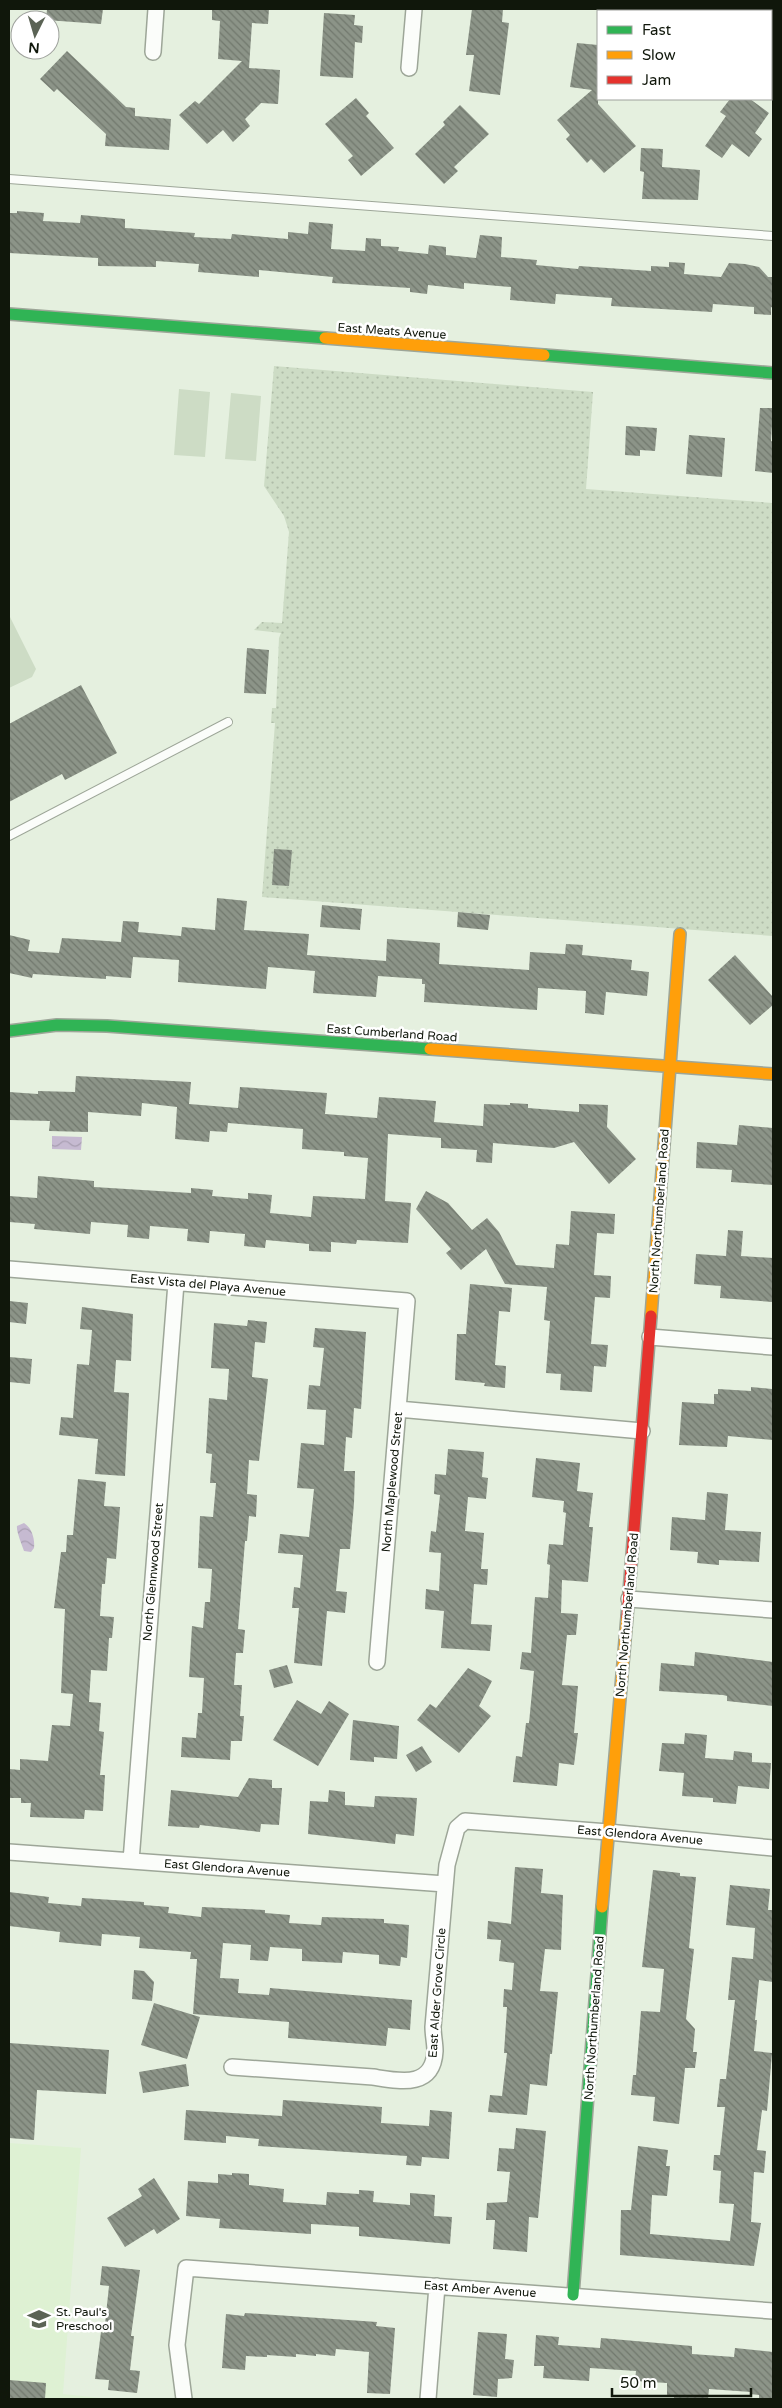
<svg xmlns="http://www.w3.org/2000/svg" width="782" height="2408" font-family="'Varela Round',sans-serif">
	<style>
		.built { fill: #def1d3 }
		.grass { fill: url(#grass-dots) }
		.garden { fill: #cddcc5 }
		.water { fill: url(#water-waves) }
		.building { fill: url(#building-back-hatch) }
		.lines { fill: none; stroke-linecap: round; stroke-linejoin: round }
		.lane-casing { stroke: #9da698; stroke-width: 10 }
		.street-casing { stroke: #9da698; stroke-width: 18 }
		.fast-casing { stroke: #9da698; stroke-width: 14 }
		.slow-casing { stroke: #9da698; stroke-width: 14 }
		.jam-casing { stroke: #9da698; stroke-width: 14 }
		.lane { stroke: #fbfdfa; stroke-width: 8 }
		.street { stroke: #fbfdfa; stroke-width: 15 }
		.fast { stroke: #30b455; stroke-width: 11 }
		.slow { stroke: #ff9f0a; stroke-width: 11 }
		.jam { stroke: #e5322d; stroke-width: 11 }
		.labels { text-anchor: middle; stroke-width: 5; stroke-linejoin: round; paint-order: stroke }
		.street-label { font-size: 12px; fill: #10170b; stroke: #fff }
		.poi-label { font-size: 12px; fill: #10170b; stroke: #fff; text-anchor: start }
	</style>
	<defs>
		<pattern id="grass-dots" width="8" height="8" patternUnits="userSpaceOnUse" patternTransform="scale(1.25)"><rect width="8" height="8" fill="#cddcc5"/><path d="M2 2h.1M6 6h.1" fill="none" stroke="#afbca8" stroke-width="1.8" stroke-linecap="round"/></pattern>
		<pattern id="water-waves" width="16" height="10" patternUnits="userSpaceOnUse" patternTransform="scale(1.25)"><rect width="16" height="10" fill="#c6bad1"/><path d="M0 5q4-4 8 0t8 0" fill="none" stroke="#a99fb2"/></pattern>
		<pattern id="building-back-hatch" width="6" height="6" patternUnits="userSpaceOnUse" patternTransform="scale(1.25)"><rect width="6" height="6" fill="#8c9488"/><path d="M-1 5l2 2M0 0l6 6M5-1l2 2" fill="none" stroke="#71786d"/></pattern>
	</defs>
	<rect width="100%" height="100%" fill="#e5f0df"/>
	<!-- built -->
	<path class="built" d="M9 2143 81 2148 63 2394 110 2399H9Z"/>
	<!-- grass -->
	<path class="grass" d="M274 366 593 392 586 489 773 503V936L262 897 275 723H271L272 708H276L279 638 281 633 254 630 262 622 282 623 289 532 284 516 264 486Z"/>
	<!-- garden -->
	<path class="garden" d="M179 389 210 392 205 457 174 455Z
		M231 393 261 396 256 461 225 459Z
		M9 615 36 669 32 677 9 688Z"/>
	<!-- water -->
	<path class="water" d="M52 1136 82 1137 81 1150 52 1149Z
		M24 1523C32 1528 35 1539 34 1548L31 1552 24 1551C22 1545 16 1531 17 1526Z"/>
	<!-- building -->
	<path class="building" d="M47 9H103L101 24 46 20Z
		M212 9H269L268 24 252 23 249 68 280 70 278 104 261 103 245 119 250 126 233 142 223 130 207 144 179 115 195 101 199 104 242 61 218 59 220 21 212 20Z
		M472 9H503L502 22 509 23 500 95 469 91 474 55H466Z
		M324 13 355 15 354 25 363 26 362 43 355 42 353 78 320 76Z
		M577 43 598 45V104L636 146 604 173 591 159 587 163 566 139 570 135 557 120 592 90 570 87Z
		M67 51 126 107 135 108V116L171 119 169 150 105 146 106 134 57 89 54 92 40 79Z
		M356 98 369 113 366 116 394 148 361 176 348 160 353 156 325 124Z
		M730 99H750L769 113 755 133 762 139 749 157 732 144 722 158 705 146 726 116 720 112Z
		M460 105 489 134 454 167 458 171 444 184 415 154 445 125 443 122Z
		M641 148 663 149 662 167 700 170 698 200 642 199 644 172 640 171Z
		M17 211 44 213 43 221 80 223 81 215 125 219V228L195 233 194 237 231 239 232 234 288 239V232L308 234 309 222 333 224 331 249 365 251 366 238 381 239V246L399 247 398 251 428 254 429 245 446 247V255L476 258 480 235 502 237 501 257 537 260 536 265 578 269 579 266 651 271V266L669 267V262L685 263 684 274 721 277 729 263 745 264 759 267 768 277H773V308L771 307V315L754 314V307L713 304 712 312 611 306 612 298 556 294 555 304 510 300 511 287 464 283V289L428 285 427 294 410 292V288L332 283 333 277 259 270V277L198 272 199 264 156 261V267L98 266V258L9 253V213H17Z
		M760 408H773L771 441 773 442V473L755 471Z
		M626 426 657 428 655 451 640 450V456L625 455Z
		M689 435 725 438 722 477 686 474Z
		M247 648 269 650 266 694 244 693Z
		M81 685 117 753 65 780 62 774 9 802V724Z
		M274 849 292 850 289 886 272 885Z
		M217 898 247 901 244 930 309 934 307 955 386 961 387 939 440 943 439 964 529 970 530 952 565 954 566 944 583 945 582 955 632 960 631 970 649 972 647 996 606 992 604 1015 585 1013 586 991 538 988 537 1010 424 1002 425 984H422V979L378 976 376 997 313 993 315 971 268 967 266 989 241 987 178 982 179 960 133 957 131 978 106 976V979L33 974 32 978 9 973V935L30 940 28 951 59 953 62 938 121 942 123 921 139 922 138 932 181 936 182 927 215 930Z
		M322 905 362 909 360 930 320 927Z
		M458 912 490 915 488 930 457 927Z
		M735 955 773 997V1005L750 1025 708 980Z
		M76 1076 191 1082 189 1104 238 1108 240 1087 327 1093 325 1114 377 1118 379 1097 436 1101 434 1122 483 1126 484 1104 510 1105V1103L528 1104V1108L579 1112V1104L608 1105 607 1127 636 1159 609 1184 574 1142 554 1148 493 1143 492 1163 476 1162 477 1150 441 1148V1138L388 1134 385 1201 411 1203 408 1243 357 1240 356 1244 331 1242V1252L309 1251V1244L266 1240 265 1248 244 1246 245 1234 210 1231 209 1243 187 1241 188 1229 150 1226 149 1239 127 1237 128 1225 91 1222 90 1234 34 1229 35 1224 9 1222V1196L37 1198 38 1176 94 1181V1187L191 1193V1188L213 1190 212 1196 248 1199V1193L272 1195 270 1213 311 1217 313 1196 365 1199 368 1158 344 1156V1152L302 1149 303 1129 228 1123 227 1132 210 1131 209 1142 175 1139 177 1107 142 1103 141 1116 88 1112V1132L49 1131 50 1121 9 1120V1092L38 1094V1091L75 1092Z
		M739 1125 773 1128V1185L731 1182 732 1170 696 1168 697 1142 737 1145Z
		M426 1191 448 1203 472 1230 487 1218 499 1232 516 1265 554 1268 556 1244 569 1245 571 1211 615 1214 614 1234 597 1233 594 1275 611 1276 610 1298 595 1297 591 1344 608 1345 606 1367 594 1366 592 1392 560 1390 561 1374 546 1373 550 1321 544 1320 547 1287 505 1284 486 1249 461 1270 446 1253 451 1249 416 1209Z
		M728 1230 743 1231 741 1256 773 1258V1302L720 1298 721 1286 694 1284 696 1254 726 1256Z
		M470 1284 512 1288 510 1312 499 1311 495 1365 506 1366 505 1388 484 1386 485 1383 455 1380 457 1334H466Z
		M9 1301 28 1303 26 1324 9 1322Z
		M82 1307 133 1314 131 1361 116 1360 114 1392 129 1393 125 1476 95 1474 98 1439 59 1435 61 1417 73 1418 77 1364 89 1365 92 1330 80 1329Z
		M248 1320 267 1322 265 1343 255 1342 252 1377 268 1379 259 1461 249 1460 247 1494 257 1495 256 1517 249 1516 247 1541H245L238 1629 245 1630 243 1653H236L234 1685H242L240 1716H244L242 1741H231L230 1760 181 1757 182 1737 196 1738 198 1713H202L204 1678 189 1677 192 1626 203 1628 205 1602H210L212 1569 198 1568 200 1516 213 1517 216 1483H210L212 1454 206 1453 209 1398 227 1400 229 1369 211 1368 214 1323 247 1326Z
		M315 1328 366 1332 361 1409 354 1408 352 1438 346 1437 344 1471H355L354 1503 350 1549H340L336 1591 347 1592 345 1613 327 1611 322 1666 294 1663 299 1608H292L294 1587 300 1588 303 1555 278 1553 280 1534 309 1537 314 1489 297 1488 301 1443 324 1445 326 1410 307 1409 309 1385 320 1386 324 1348 313 1347Z
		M9 1357 32 1359 30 1384 9 1382Z
		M751 1387 772 1389 773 1440 728 1436 727 1447 679 1445 682 1402 714 1404V1394H718V1389L751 1391Z
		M448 1449 484 1452 482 1477 488 1478 486 1499 468 1497 465 1531 484 1533 481 1569H488L487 1585 474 1584 471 1624 492 1625 490 1651 441 1648 444 1611 425 1609 426 1589 439 1591 441 1553 429 1552 431 1531 436 1532 440 1495 434 1494 435 1474 446 1475Z
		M536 1458 580 1463 577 1491 593 1493 589 1527H593L588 1582 562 1580 561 1613 578 1614 576 1635H567L562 1685 578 1686 574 1733H578L574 1765 559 1763 557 1786 513 1782 516 1756 522 1757 526 1723H529L534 1671 520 1669 522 1652 531 1653 535 1597 548 1598 550 1565 547 1564 549 1544 563 1545 566 1513 563 1512 564 1501 532 1497Z
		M78 1479 106 1482 104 1506 120 1507 116 1559 107 1558 105 1584H102L100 1616 114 1617 112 1638H109L107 1671 91 1670 89 1702 101 1703 99 1731 104 1732 100 1775H105L103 1811 85 1810 84 1819 30 1817 31 1803H21V1798H9V1769L20 1770V1759L48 1761 52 1725 70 1726 73 1694 61 1693 65 1609 54 1608 61 1552H66L67 1535H73Z
		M707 1492 728 1494 725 1530 761 1532 759 1562 719 1560V1565L697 1563 698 1552 670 1550 672 1517 705 1520Z
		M695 1652 773 1662V1706L727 1701V1696L723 1695 659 1691 661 1663 694 1666Z
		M287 1665 293 1683 274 1688 269 1670Z
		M468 1668 492 1681 479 1706 491 1716 459 1753 417 1720 430 1704 436 1708Z
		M297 1700 321 1714 329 1701 349 1714 318 1766 273 1740Z
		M353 1720 399 1726 397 1759 374 1757V1762L350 1760Z
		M685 1733 707 1735 705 1758 733 1760 734 1751 752 1753V1762L771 1763 769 1789 738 1786 736 1804 713 1802V1798L682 1796 684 1773 659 1771 662 1743 684 1744Z
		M422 1746 432 1762 416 1772 406 1755Z
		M249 1778 272 1780V1788H282L279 1825 261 1824 260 1832 200 1825 199 1828 168 1826 171 1790 238 1797Z
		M329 1790 345 1792V1805L374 1807 375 1796 417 1798 414 1836 396 1834 395 1844 308 1834 310 1801 328 1802Z
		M515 1867 543 1869 541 1893 563 1895 561 1950 545 1949 540 1991 558 1992 552 2054H550L547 2086 530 2084 527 2115 488 2112 490 2095 502 2096 507 2053H504L507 2007H503L504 1989 512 1990 514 1963 499 1961 501 1940 487 1939 488 1921 511 1924Z
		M653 1870 680 1873V1876L696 1877 689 1948 694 1949 686 2019 695 2029 693 2052H697L695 2068H685L679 2124 653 2121 655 2097 631 2095 633 2075H636L641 2011 660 2012 664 1969 642 1967Z
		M730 1885 770 1889 768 1910H773V1982L759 1980 755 2020H757L754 2051 772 2053 767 2111 762 2110 757 2150 766 2151 764 2173 754 2172 751 2222 761 2223 754 2266 620 2255 621 2210H631L638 2146 668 2150 666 2166H670L667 2196 652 2195 650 2234 730 2241 734 2204 719 2203 721 2171 713 2170 714 2155H720L725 2107H717L720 2079H726L735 2000H728L732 1957 753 1959 755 1928 726 1925Z
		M9 1892 49 1897 48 1903 81 1906 82 1898 144 1902V1905L169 1907 168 1913 201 1917 202 1907 265 1910V1913L290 1915 289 1923 321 1925 322 1917 384 1919V1923L409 1925 407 1958 401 1957 400 1966 379 1964V1955L343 1952 342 1963 302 1961V1949L270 1947 268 1961 250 1960 251 1945 223 1943 220 1978 239 1979 238 1993 269 1995 270 1988 412 2000 410 2030 388 2028 386 2046 288 2038 289 2022 193 2014 197 1959H190L191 1952 139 1948 140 1937 102 1934 101 1946 59 1942 60 1932 9 1926Z
		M134 1970 144 1971 154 1982 152 2001 132 1999Z
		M154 2003 200 2017 187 2059 141 2045Z
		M9 2043 109 2050 106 2094 37 2090 34 2140 9 2138Z
		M186 2064 189 2086 143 2093 139 2072Z
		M283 2100 382 2107 381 2123 429 2126 430 2110 452 2112 449 2159 422 2157 421 2166 406 2165 407 2156 258 2146 259 2139 226 2136V2143L184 2140 186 2110 282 2116Z
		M516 2128 546 2131 538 2218 529 2217 527 2252 493 2249 495 2220H486L487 2203 507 2202 510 2172 497 2171 499 2148 514 2149Z
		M232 2173 249 2174V2185L284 2189 283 2202 326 2205 327 2192 359 2194V2190L374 2191 373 2202 410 2205V2193L435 2195 434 2216 452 2217 450 2244 359 2236V2227L311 2224V2234L219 2228 220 2219 186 2216 188 2181 218 2183V2174L232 2175Z
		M154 2178 180 2219 157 2234 154 2229 125 2247 107 2218 142 2196 138 2189Z
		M102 2266 140 2270 131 2336H134L130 2370 140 2371 137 2393 108 2390 109 2380 95 2379 101 2332 104 2333 109 2286 100 2285Z
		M245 2313 377 2322 376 2326 395 2328 390 2394 367 2393 369 2352 336 2349 335 2356 316 2354V2356L296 2354V2357L267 2355V2357L246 2356 245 2370 222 2368 226 2314 244 2316Z
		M478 2332 507 2334 505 2359 514 2360 512 2378 498 2379 497 2397 473 2395Z
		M536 2335 559 2337 558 2345 600 2348 601 2338 692 2346V2354L734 2357 735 2348 773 2352V2399L759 2398V2395L750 2394 751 2392 709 2389 708 2399H674V2396L667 2395V2383L635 2381 636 2371 590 2368 589 2381 543 2378 544 2366H534Z
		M9 2380 46 2383 45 2399H9Z"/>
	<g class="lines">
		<defs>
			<path id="lane" d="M9 179 773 236
				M9 836 228 722"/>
			<path id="street" d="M672 11V9
				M153 52 156 9
				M409 68 414 9
				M9 1269 407 1301 377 1662
				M650 1337 773 1347
				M398 1409 642 1431
				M629 1599 773 1610
				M9 1852 445 1884
				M131 1861 176 1283
				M232 2067 373 2077C399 2081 433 2089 435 2051 435 2043 433 2035 433 2027L447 1865 457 1828 465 1821 608 1832 773 1848
				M184 2399 177 2345 186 2268 773 2311
				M428 2399 437 2286"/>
			<path id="fast" d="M9 314 325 338
				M544 355 773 373
				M9 1031 57 1025 107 1026 430 1049
				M573 2295 602 1907"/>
			<path id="slow" d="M325 338 544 355
				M430 1049 773 1074
				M651 1316 680 934
				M602 1907 627 1617"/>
			<path id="jam" d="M627 1617 651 1316"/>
		</defs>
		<!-- lane casing -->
		<use href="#lane" class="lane-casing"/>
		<!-- street casing -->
		<use href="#street" class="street-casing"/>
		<!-- fast casing -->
		<use href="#fast" class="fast-casing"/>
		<!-- slow casing -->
		<use href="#slow" class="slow-casing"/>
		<!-- jam casing -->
		<use href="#jam" class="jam-casing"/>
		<!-- lane -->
		<use href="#lane" class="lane"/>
		<!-- street -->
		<use href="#street" class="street"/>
		<!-- fast -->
		<use href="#fast" class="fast"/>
		<!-- slow -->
		<use href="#slow" class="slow"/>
		<!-- jam -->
		<use href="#jam" class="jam"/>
	</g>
	<!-- icons -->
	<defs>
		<symbol id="school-bare" viewBox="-9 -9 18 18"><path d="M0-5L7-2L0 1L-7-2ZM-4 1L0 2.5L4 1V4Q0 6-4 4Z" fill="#5b6355" stroke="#fff" stroke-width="2.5" paint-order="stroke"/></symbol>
	</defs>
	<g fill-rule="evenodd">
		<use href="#school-bare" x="23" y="2303" width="32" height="32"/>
	</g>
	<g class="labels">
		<!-- street labels -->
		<g class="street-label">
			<text transform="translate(392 331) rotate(4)" y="4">East Meats Avenue</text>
			<text transform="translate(392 1033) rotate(4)" y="4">East Cumberland Road</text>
			<text transform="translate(659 1211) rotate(-86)" y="4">North Northumberland Road</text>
			<text transform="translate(208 1285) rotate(5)" y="4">East Vista del Playa Avenue</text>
			<text transform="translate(392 1482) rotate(-85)" y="4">North Maplewood Street</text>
			<text transform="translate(153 1572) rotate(-85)" y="4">North Glennwood Street</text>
			<text transform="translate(627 1615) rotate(-85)" y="4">North Northumberland Road</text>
			<text transform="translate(640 1835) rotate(5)" y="4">East Glendora Avenue</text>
			<text transform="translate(227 1868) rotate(4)" y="4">East Glendora Avenue</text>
			<text transform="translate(437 1993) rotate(-86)" y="4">East Alder Grove Circle</text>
			<text transform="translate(594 2018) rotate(-86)" y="4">North Northumberland Road</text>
			<text transform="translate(480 2289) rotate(4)" y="4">East Amber Avenue</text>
		</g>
		<!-- poi labels -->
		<g class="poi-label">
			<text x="56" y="2316">St. Paul's<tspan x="56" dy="14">Preschool</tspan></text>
		</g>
	</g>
	<!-- border -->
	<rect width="782" height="2408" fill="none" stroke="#10170b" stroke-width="20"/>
	<!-- legend -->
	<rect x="597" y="10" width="175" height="90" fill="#ffffff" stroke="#9fa29d"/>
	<rect x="607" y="26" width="25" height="8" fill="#30b455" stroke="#9fa29d"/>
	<text x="642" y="35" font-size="15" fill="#10170b">Fast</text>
	<rect x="607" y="51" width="25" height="8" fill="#ff9f0a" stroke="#9fa29d"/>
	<text x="642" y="60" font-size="15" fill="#10170b">Slow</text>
	<rect x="607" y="76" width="25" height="8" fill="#e5322d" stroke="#9fa29d"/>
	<text x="642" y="85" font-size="15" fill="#10170b">Jam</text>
	<!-- north arrow -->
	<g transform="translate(35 35) rotate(185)"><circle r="24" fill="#ffffff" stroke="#9fa29d"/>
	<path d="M0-4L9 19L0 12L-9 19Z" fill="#5b6355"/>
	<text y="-8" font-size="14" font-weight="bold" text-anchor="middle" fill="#10170b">N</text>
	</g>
	<!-- scale -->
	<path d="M612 2388v8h139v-8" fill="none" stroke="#10170b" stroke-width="2.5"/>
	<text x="620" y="2388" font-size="15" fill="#10170b" stroke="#ffffff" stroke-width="4" paint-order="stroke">50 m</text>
</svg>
